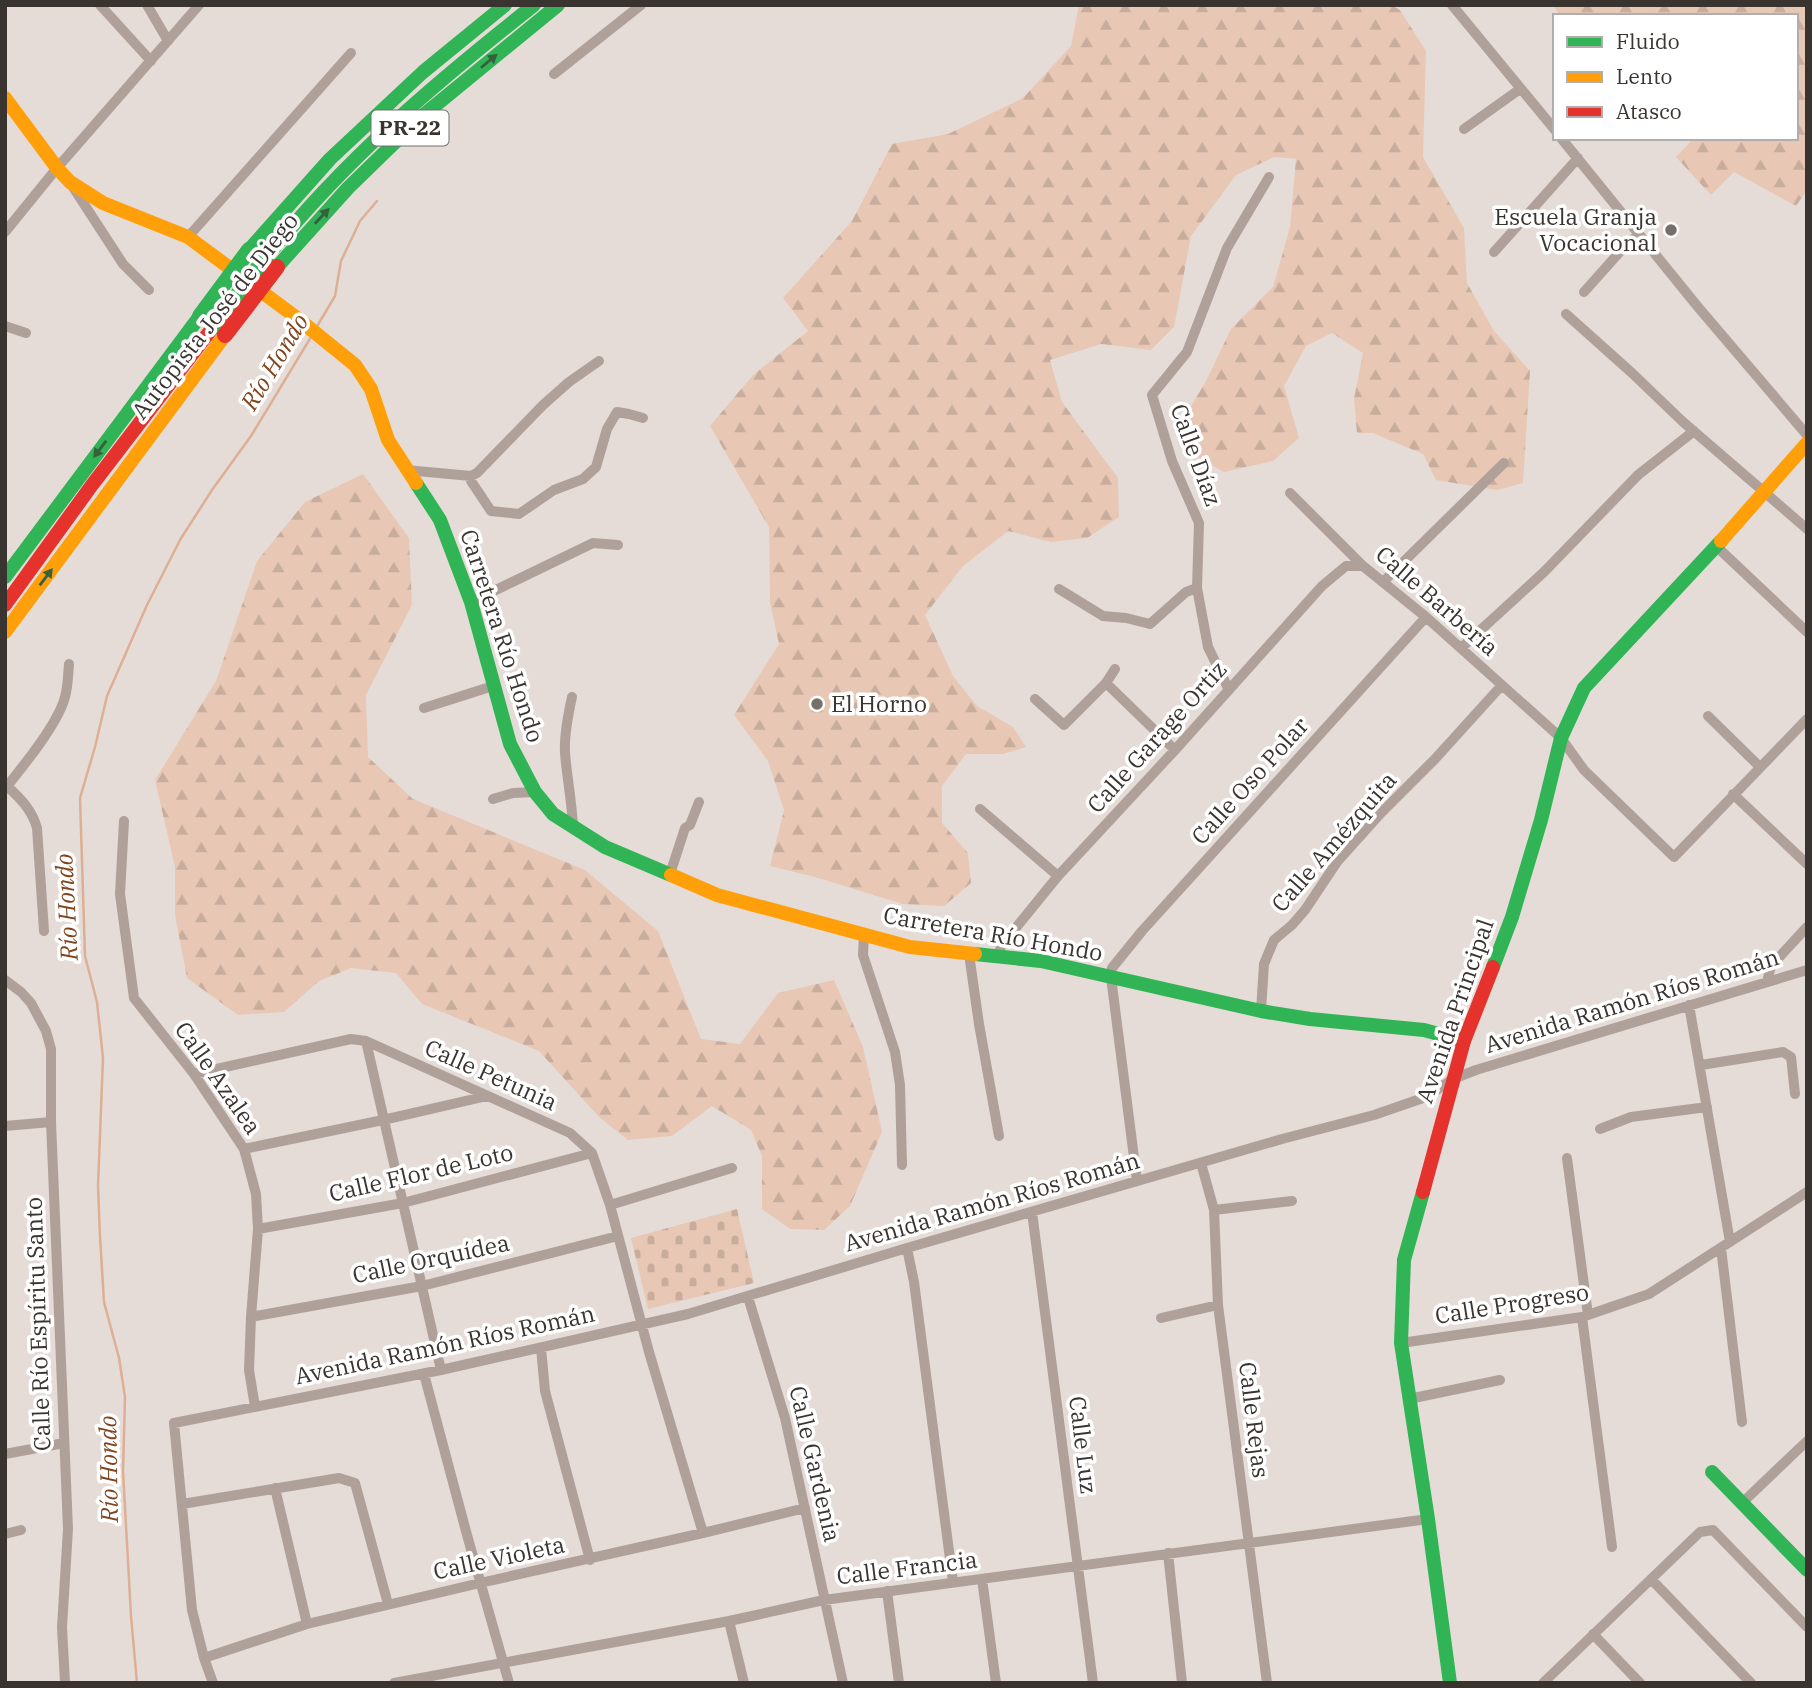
<svg xmlns="http://www.w3.org/2000/svg" width="1812" height="1688" font-family="'IBM Plex Serif',serif">
	<style>
		.forest { fill: url(#forest-firs) }
		.cemetery { fill: url(#cemetery-stones) }
		.lines { fill: none; stroke-linecap: round; stroke-linejoin: round }
		.stream { stroke: #ddaf94; stroke-width: 2.5 }
		.street { stroke: #afa199; stroke-width: 10 }
		.fast { stroke: #30b455; stroke-width: 14 }
		.slow { stroke: #ff9f0a; stroke-width: 14 }
		.jam { stroke: #e5322d; stroke-width: 14 }
		.fast-bridge { stroke: #30b455; stroke-width: 16 }
		.jam-bridge { stroke: #e5322d; stroke-width: 16 }
		.oneway { fill: #36613d }
		.poi-dot { fill: #766f6a; stroke: #fff; stroke-width: 2.5 }
		.labels { text-anchor: middle; stroke-width: 7; stroke-linejoin: round; paint-order: stroke }
		.shield { fill: #fff; stroke: #75716e; stroke-width: 2 }
		.shield-label { font-size: 21px; font-weight: bold; fill: #3a3430 }
		.poi-label { font-size: 23px; fill: #3a3430; stroke: #fff; text-anchor: end }
		.street-label { font-size: 23px; fill: #3a3430; stroke: #fff }
		.water-label { font-size: 24px; font-style: italic; fill: #80451e; stroke: #fff }
	</style>
	<defs>
		<pattern id="forest-firs" width="22" height="20" patternUnits="userSpaceOnUse" patternTransform="scale(1.75)"><rect width="22" height="20" fill="#e8c8b5"/><path d="M5 1l3.5 6h-7zM16 11l3.5 6h-7z" fill="#c8ac9c"/></pattern>
		<pattern id="cemetery-stones" width="16" height="16" patternUnits="userSpaceOnUse" patternTransform="scale(1.75)"><rect width="16" height="16" fill="#e8c8b5"/><path d="M2 7V4a2 2 0 0 1 4 0v3zM10 15v-3a2 2 0 0 1 4 0v3z" fill="#c8ac9c"/></pattern>
	</defs>
	<rect width="100%" height="100%" fill="#e5dcd7"/>
	<!-- forest -->
	<path class="forest" d="M1079 5H1391L1400 10 1426 51 1423 157 1464 228 1467 283 1494 331 1530 371 1523 483 1497 490 1436 480 1423 454 1373 433H1357L1354 399 1363 353 1332 333 1306 346 1284 386 1299 438 1273 461 1224 472 1192 454 1190 408 1206 381 1231 329 1273 287 1290 227 1296 159 1274 157 1236 175 1191 236 1174 327 1151 350 1101 344 1050 360 1062 402 1118 478 1119 517 1087 538 1050 542 1008 531 963 566 925 615 953 676 977 706 1013 727 1026 747 1003 754H966L942 786V823L968 853 971 883 944 906 903 904 815 877 770 866 784 810 768 761 734 715 779 644 770 603 769 527 710 426 753 375 808 331 783 298 852 221 892 144 948 134 1023 98 1071 46Z
		M1553 5H1807V190L1796 206 1734 172 1711 195 1676 157 1694 138H1796V16H1560Z
		M363 474 409 538 412 605 366 695 368 757 413 799 585 870 658 931 701 1039 740 1044 778 993 834 980 863 1047 882 1132 850 1206 824 1230 790 1229 762 1209V1156L751 1130 712 1106 672 1136 628 1140 599 1117 539 1051 422 1004 396 973 351 968 319 981 284 1012 238 1015 187 978 175 915V867L155 780 216 681 257 561 305 502Z"/>
	<!-- cemetery -->
	<path class="cemetery" d="M737 1209 754 1283 648 1309 631 1238Z"/>
	<g class="lines">
		<!-- stream -->
		<path class="stream" d="M316 328 335 296 341 261 360 221 377 201
			M137 1683 131 1616 123 1471 125 1397 119 1358 104 1302 100 1236 98 1186 103 1058 97 1002 85 956 80 798 95 747 107 696 147 605 180 540 212 490 251 436 311 337"/>
		<!-- street -->
		<path class="street" d="M100 5 151 61
			M147 5 168 41
			M1452 5 1555 130
			M554 74 641 5
			M1464 129 1520 89
			M1561 138 1698 307 1807 435
			M71 184 123 264 149 290
			M5 232 57 168 199 5
			M188 237 351 53
			M1494 252 1578 158
			M1584 292 1626 245 1639 234
			M1566 314 1632 373 1682 421 1807 529
			M5 326 26 333
			M406 470 471 476 477 473 543 405 569 382 599 361
			M471 476V481L491 511 519 514 554 490 583 479 596 467 607 429 617 412 629 414 643 418
			M1290 493 1363 566 1426 617 1561 738 1584 770 1674 857 1807 719
			M1716 546 1807 632
			M1383 582 1504 463
			M1059 589 1103 616 1126 618 1150 624 1186 592 1197 588
			M471 602 593 543 618 545
			M1461 648 1544 572 1638 475 1694 431
			M1106 683 1175 750
			M1229 690 1208 647 1197 588 1199 523 1172 461 1152 395 1187 352 1227 248 1269 177
			M572 697C568 715 564 734 565 753 567 778 572 802 573 827
			M1035 699 1064 725 1106 683 1115 669
			M424 708 493 686
			M1708 716 1760 767
			M7 786C21 799 32 810 37 828L44 931
			M5 789C23 766 58 724 65 697 68 686 68 676 69 664
			M1733 794 1807 864
			M493 799 513 793 535 792
			M980 809 1058 876
			M124 821 120 894 134 998 194 1074 244 1149 256 1194 258 1229 251 1317 249 1370 255 1407
			M670 874 685 828 690 825 699 802
			M864 934 863 955 895 1052 900 1085 902 1165
			M969 954 979 1024 999 1136
			M998 957 1001 946 1058 876 1175 750 1322 586 1346 566H1363
			M5 980 21 992 31 1003 46 1031 51 1049V1122L68 1529 62 1627 65 1683
			M1767 982 1771 966 1807 927
			M1689 1005 1730 1242
			M1261 1011 1264 964 1274 940 1292 925 1305 910 1337 862 1381 813 1435 759 1502 685
			M366 1041 441 1370
			M1701 1065 1783 1052 1791 1057 1795 1094
			M194 1074 351 1039 366 1041 570 1133 592 1153 610 1205 649 1352 703 1533
			M5 1126 51 1122
			M1600 1129 1631 1117 1707 1107
			M244 1149 383 1120 487 1096
			M1567 1158 1588 1315
			M1201 1163 1214 1210 1218 1305 1267 1683
			M1137 1181 1111 977 1112 968 1142 931 1426 617
			M610 1205 732 1168
			M1214 1210 1292 1201
			M1032 1212 1093 1683
			M258 1229 403 1203 592 1153
			M907 1248 914 1282 953 1582
			M1721 1248 1742 1422
			M748 1297 785 1418 843 1683
			M251 1317 422 1286 618 1236
			M1582 1317 1612 1547
			M1161 1318 1218 1305
			M1401 1343 1582 1317 1649 1294 1807 1192
			M541 1348 545 1391 590 1560
			M424 1374 467 1535 509 1683
			M1409 1399 1500 1380
			M5 1454 64 1443
			M275 1488 307 1624
			M1742 1503 1807 1441
			M182 1504 339 1478 355 1483 388 1604
			M5 1534 21 1530
			M1168 1553 1182 1683
			M982 1579 996 1683
			M1651 1579 1751 1683
			M887 1591 899 1683
			M729 1621 744 1683
			M1593 1634 1640 1683
			M204 1658 307 1624 480 1583 703 1533 805 1508
			M213 1683 204 1658 192 1610 174 1423 441 1370 688 1314 907 1248 1282 1139 1374 1115 1426 1097 1453 1079 1476 1070 1807 970
			M394 1683 729 1621 824 1600 1428 1519
			M1543 1683 1700 1532 1713 1530 1807 1627"/>
		<!-- fast -->
		<path class="fast" d="M249 250 330 159 423 72 505 5
			M265 259C345 159 434 84 534 5
			M277 267 348 188 420 118 558 5
			M416 483 440 520 471 602 510 744 535 792 553 814 605 847 671 875
			M5 577 200 316
			M975 954 1041 961 1261 1011 1310 1019 1424 1030 1464 1041
			M1493 967 1512 917 1541 820 1561 738 1584 688 1721 541
			M1423 1192 1404 1260 1401 1343 1428 1519 1450 1683
			M1712 1472 1807 1570"/>
		<!-- slow -->
		<path class="slow" d="M5 98 57 168 70 182 103 203 188 237 297 318 355 365 371 389 388 440 416 483
			M1721 541 1807 443
			M5 632 225 335
			M671 875 717 895 910 947 975 954"/>
		<!-- jam -->
		<path class="jam" d="M5 605 92 485 214 326
			M1423 1192 1464 1041 1493 967"/>
		<!-- fast-bridge -->
		<path class="fast-bridge" d="M200 316 249 250
			M214 326 265 259"/>
		<!-- jam-bridge -->
		<path class="jam-bridge" d="M225 335 277 267"/>
	</g>
	<!-- one-way arrows -->
	<defs><path id="oneway-solid" d="M-6-.8H1V-3.2L6.5 0L1 3.2V.8H-6Z" transform="scale(1.75)"/></defs>
	<g class="oneway">
		<use href="#oneway-solid" transform="translate(489 61) rotate(-40)"/>
		<use href="#oneway-solid" transform="translate(322 216) rotate(-47)"/>
		<use href="#oneway-solid" transform="translate(100 449) rotate(127)"/>
		<use href="#oneway-solid" transform="translate(46 577) rotate(-53)"/>
	</g>
	<!-- markers -->
	<g class="poi-dot">
		<circle cx="1671" cy="230" r="7"/>
		<circle cx="817" cy="704" r="7"/>
	</g>
	<g class="labels">
		<!-- shield labels -->
		<rect class="shield" x="371.5" y="110.5" width="77" height="35" rx="5"/>
		<g class="shield-label">
			<text x="410" y="135">PR-22</text>
		</g>
		<!-- poi labels -->
		<g class="poi-label">
			<text x="1657" y="225">Escuela Granja<tspan x="1657" dy="26">Vocacional</tspan></text>
			<text x="831" y="712" text-anchor="start">El Horno</text>
		</g>
		<!-- street labels -->
		<g class="street-label">
			<text transform="translate(215 316) rotate(-52)" y="8">Autopista José de Diego</text>
			<text transform="translate(1196 455) rotate(70)" y="8">Calle Díaz</text>
			<text transform="translate(1437 601) rotate(41)" y="8">Calle Barbería</text>
			<text transform="translate(502 636) rotate(72)" y="8">Carretera Río Hondo</text>
			<text transform="translate(1157 737) rotate(-48)" y="8">Calle Garage Ortiz</text>
			<text transform="translate(1250 781) rotate(-48)" y="8">Calle Oso Polar</text>
			<text transform="translate(1334 842) rotate(-49)" y="8">Calle Amézquita</text>
			<text transform="translate(993 934) rotate(10)" y="8">Carretera Río Hondo</text>
			<text transform="translate(1632 1001) rotate(-17)" y="8">Avenida Ramón Ríos Román</text>
			<text transform="translate(1455 1011) rotate(-71)" y="8">Avenida Principal</text>
			<text transform="translate(491 1075) rotate(24)" y="8">Calle Petunia</text>
			<text transform="translate(218 1078) rotate(55)" y="8">Calle Azalea</text>
			<text transform="translate(421 1173) rotate(-13)" y="8">Calle Flor de Loto</text>
			<text transform="translate(992 1202) rotate(-16)" y="8">Avenida Ramón Ríos Román</text>
			<text transform="translate(431 1259) rotate(-12)" y="8">Calle Orquídea</text>
			<text transform="translate(1512 1304) rotate(-9)" y="8">Calle Progreso</text>
			<text transform="translate(38 1324) rotate(-92)" y="8">Calle Río Espíritu Santo</text>
			<text transform="translate(445 1345) rotate(-12)" y="8">Avenida Ramón Ríos Román</text>
			<text transform="translate(1254 1420) rotate(83)" y="8">Calle Rejas</text>
			<text transform="translate(1083 1445) rotate(83)" y="8">Calle Luz</text>
			<text transform="translate(815 1464) rotate(77)" y="8">Calle Gardenia</text>
			<text transform="translate(499 1558) rotate(-12)" y="8">Calle Violeta</text>
			<text transform="translate(907 1568) rotate(-7)" y="8">Calle Francia</text>
		</g>
		<!-- water labels -->
		<g class="water-label">
			<text transform="translate(275 362) rotate(-59)" y="8">Río Hondo</text>
			<text transform="translate(67 907) rotate(-93)" y="8">Río Hondo</text>
			<text transform="translate(109 1469) rotate(-91)" y="8">Río Hondo</text>
		</g>
	</g>
	<!-- border -->
	<rect width="1812" height="1688" fill="none" stroke="#3a3430" stroke-width="14"/>
	<!-- legend -->
	<rect x="1553" y="14" width="245" height="126" fill="#ffffff" stroke="#b0aeac" stroke-width="2"/>
	<rect x="1567" y="37" width="35" height="10" fill="#30b455" stroke="#b0aeac" stroke-width="2"/>
	<text x="1616" y="49" font-size="21" fill="#3a3430">Fluido</text>
	<rect x="1567" y="72" width="35" height="10" fill="#ff9f0a" stroke="#b0aeac" stroke-width="2"/>
	<text x="1616" y="84" font-size="21" fill="#3a3430">Lento</text>
	<rect x="1567" y="107" width="35" height="10" fill="#e5322d" stroke="#b0aeac" stroke-width="2"/>
	<text x="1616" y="119" font-size="21" fill="#3a3430">Atasco</text>
</svg>
